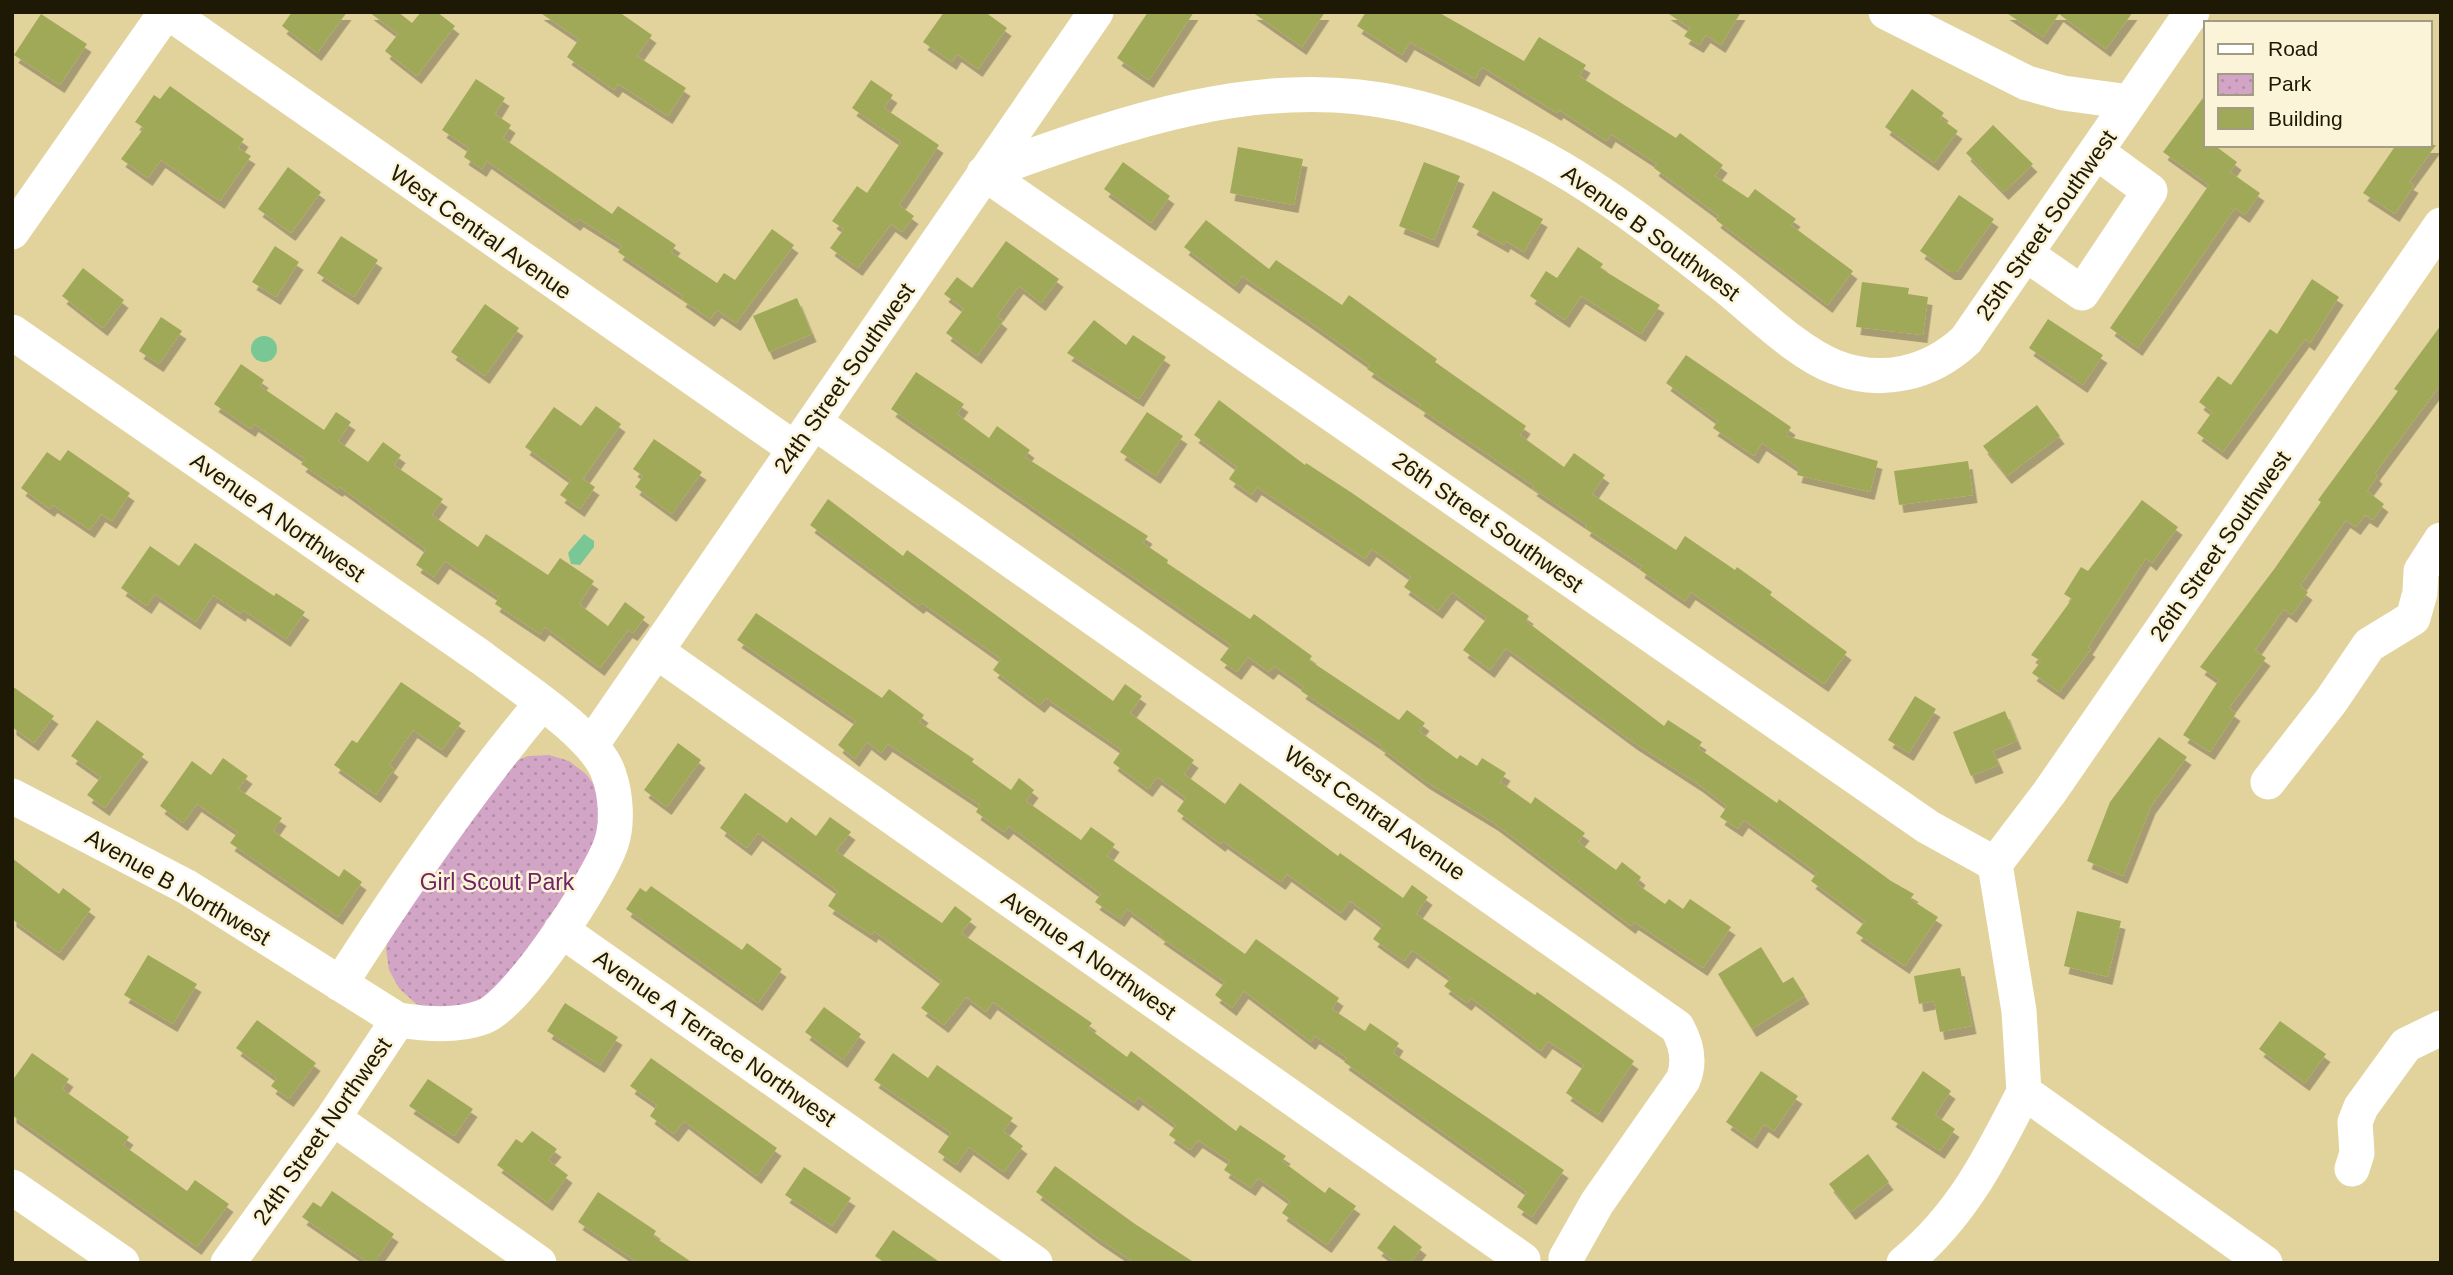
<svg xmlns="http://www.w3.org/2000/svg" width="2453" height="1275" font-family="Helvetica,sans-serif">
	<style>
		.park { fill: url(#park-dots) }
		.water { fill: #79c794 }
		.building { fill: #a0a958; filter: url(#shadow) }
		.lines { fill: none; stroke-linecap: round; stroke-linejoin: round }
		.minor { stroke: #fff; stroke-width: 35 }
		.labels { text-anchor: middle; stroke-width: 5; stroke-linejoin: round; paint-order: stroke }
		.street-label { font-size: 23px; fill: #1e1905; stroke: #fbf4d9 }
		.park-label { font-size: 23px; fill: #712365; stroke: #fbf4d9 }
	</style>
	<defs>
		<pattern id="park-dots" width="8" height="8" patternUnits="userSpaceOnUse" patternTransform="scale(1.75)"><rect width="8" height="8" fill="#d2a5c7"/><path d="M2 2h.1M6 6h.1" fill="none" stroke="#b48da9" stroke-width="1.8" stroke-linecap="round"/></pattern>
		<filter id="shadow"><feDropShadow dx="4.5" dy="8" stdDeviation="0" flood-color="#0004"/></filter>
	</defs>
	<rect width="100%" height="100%" fill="#e2d39d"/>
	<!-- park -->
	<path class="park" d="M549 755 569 761 586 774 598 790 603 806 593 853 502 986 477 1007 429 1010 415 1003 399 988 389 970 386 949 390 929 509 764 528 756Z"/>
	<!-- water -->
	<path class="water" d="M251 349a13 13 0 1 1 26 0a13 13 0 1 1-26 0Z
		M584 534 594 541V547L580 565 571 564 568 553Z"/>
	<!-- building -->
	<path class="building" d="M292 12H347L317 53 282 26Z
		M369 12H398L412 23 421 12H437L455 26 417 76 385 51 398 34Z
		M539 12H619L652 35 637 56 686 88 668 116 618 84 614 90 567 57 579 39Z
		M944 12H985L1007 28 978 69 957 54 952 62 923 42Z
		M1148 12H1194L1149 80 1117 58Z
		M1252 12H1325L1302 47Z
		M1366 12H1438L1524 61 1539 37 1586 65 1579 76 1676 138 1680 133 1723 165 1715 176 1748 198 1755 189 1796 219 1791 225 1853 271 1828 305 1716 220 1719 216 1654 168 1657 164 1611 134 1607 141 1559 110 1557 113 1482 67 1475 79 1410 42 1402 55 1357 26Z
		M1666 12H1741L1721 45 1706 35 1699 45 1684 36 1690 28Z
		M2005 12H2133L2106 49 2059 14 2043 37Z
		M41 14 87 44 60 85 14 55Z
		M476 79 505 98 495 114 511 125 503 138 612 214 618 206 676 245 671 252 717 283 724 273 735 280 772 229 794 245 736 323 717 310 710 319 681 299 683 296 618 252 622 246 579 219 576 223 487 161 482 169 464 157 469 148 442 130Z
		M871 80 893 95 884 108 939 145 899 205 914 216 902 232 891 224 858 268 830 248 844 229 832 221 857 186 867 193 901 142 852 108Z
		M170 86 244 139 238 148 251 156 220 201 161 160 148 178 121 159 144 128 135 122 154 95 160 99Z
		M1912 89 1944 113 1940 118 1958 131 1934 163 1885 127Z
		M2206 94V145H2214L2237 162 2230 172 2260 193 2245 215 2235 208 2138 348 2110 328 2209 185 2163 152Z
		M1993 125 2033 164 2004 192 1966 153Z
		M2396 145H2436L2409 182 2414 185 2395 214 2363 193Z
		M1238 147 1303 159 1294 205 1230 193Z
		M1123 162 1170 196 1151 223 1104 189Z
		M1424 162 1460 176 1434 240 1399 226Z
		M288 167 321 192 291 233 258 209Z
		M1493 191 1543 219 1524 252 1506 241 1504 245 1472 227Z
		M1959 195 1994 219 1957 272H1950L1920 251Z
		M1206 220 1269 269 1276 260 1342 305 1349 295 1437 359 1435 362 1526 426 1520 435 1564 467 1574 453 1605 475 1592 494 1676 550 1685 536 1735 570 1737 567 1772 592 1770 595 1847 652 1824 684 1691 592 1685 601 1640 570 1642 566 1585 528 1587 525 1532 488 1534 486 1419 408 1421 405 1367 369 1370 365 1308 321 1242 276 1235 286 1184 247Z
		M341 236 378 260 354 297 317 273Z
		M1006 241 1059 279 1041 303 1019 286 997 316 1003 321 977 356 946 333 964 309 944 294 957 277 972 288Z
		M275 246 299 262 276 297 252 282Z
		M1578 247 1603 264 1600 268 1660 305 1641 334 1581 296 1565 320 1530 296 1546 271 1557 278Z
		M83 268 124 300 103 328 62 296Z
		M2312 279 2339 297 2310 343 2305 339 2223 452 2197 433 2212 412 2199 402 2218 376 2231 385 2270 329 2277 334Z
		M1862 282 1909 288 1908 294 1928 297 1923 335 1856 327Z
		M797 298 812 334 769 352 753 316Z
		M485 304 519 328 485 376 451 352Z
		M161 317 182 331 159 364 139 351Z
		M2048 319 2103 355 2083 385 2029 348Z
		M1094 320 1126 345 1133 335 1166 357 1139 399 1067 353Z
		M2441 325V384L2375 473 2378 476 2367 491 2384 504 2373 520 2365 515 2356 527 2346 520 2300 586 2308 592 2292 615 2284 609 2255 650 2266 658 2229 708 2236 713 2210 752 2183 735 2219 680 2200 667 2275 568 2321 502 2318 500 2398 391 2394 389Z
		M1686 355 1791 427 1786 436 1878 461 1870 492 1797 475 1799 468 1762 443 1754 456 1713 428 1718 421 1666 383Z
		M241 364 264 380 260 386 324 430 336 412 351 422 338 441 368 462 383 442 401 455 394 465 443 499 432 515 478 547 486 534 548 575 560 558 594 581 579 604 608 626 625 602 645 617 633 633 628 630 600 668 545 627 540 634 495 604 499 597 445 561 434 577 416 565 426 549 340 487 338 489 301 464 305 459 254 424 251 429 214 404Z
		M916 372 964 404 957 414 989 438 997 426 1030 450 1025 457 1148 536 1143 543 1168 560 1167 563 1250 619 1254 614 1312 656 1309 660 1399 720 1407 710 1425 723 1419 731 1457 759 1460 755 1477 766 1482 758 1506 773 1500 782 1531 804 1535 797 1585 833 1578 842 1616 870 1622 862 1641 877 1637 884 1665 904 1669 899 1683 909 1690 899 1731 927 1703 968 1634 922 1631 926 1494 823 1425 781 1380 747 1381 745 1301 691 1304 687 1274 666 1269 672 1248 657 1237 672 1220 660 1231 645 891 409Z
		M1219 400 1305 465 1306 463 1352 493 1529 616 1526 621 1664 726 1668 720 1702 742 1698 748 1777 803 1779 799 1891 881 1914 894 1910 899 1938 917 1905 966 1856 933 1865 921 1811 881 1817 873 1744 820 1738 829 1720 817 1727 806 1698 784 1633 742 1506 648 1490 670 1463 650 1487 618 1452 592 1438 611 1404 587 1411 577 1372 549 1365 559 1257 487 1252 495 1229 479 1237 467 1194 435Z
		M2037 405 2060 436 2007 476 1983 446Z
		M596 406 621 424 583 479 595 487 580 509 560 495 571 480 525 447 554 407 581 426Z
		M1147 412 1183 436 1156 476 1120 452Z
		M654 439 702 472 672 514 635 487 643 476 633 469Z
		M68 450 130 493 112 521 101 514 90 530 53 505 50 509 21 488 47 452 60 461Z
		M1968 461 1973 495 1899 505 1894 471Z
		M828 499 903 556 907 550 1113 701 1125 684 1142 696 1130 713 1194 760 1184 774 1225 804 1240 783 1338 856 1340 853 1403 898 1412 885 1428 897 1416 914 1535 995 1537 992 1634 1061 1598 1115 1566 1093 1584 1065 1548 1041 1541 1051 1471 998 1467 1003 1444 986 1451 978 1412 950 1404 961 1373 939 1383 925 1350 901 1341 913 1287 874 1281 882 1223 841 1221 844 1177 811 1186 798 1157 777 1148 789 1113 763 1122 750 1046 698 1040 705 993 670 1001 659 922 603 919 606 810 525Z
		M2142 500 2178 527 2152 563 2146 558 2088 647 2091 649 2059 692 2032 673 2041 661 2031 655 2072 599 2064 594 2081 567 2088 571Z
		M195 543 274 596 276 593 305 612 286 639 243 610 241 614 213 595 196 622 155 594 147 606 121 588 150 546 179 566Z
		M756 613 882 698 889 689 924 715 919 722 974 759 972 762 1011 790 1019 778 1034 790 1026 801 1081 840 1091 827 1115 844 1107 856 1245 954 1256 939 1339 998 1332 1009 1365 1031 1370 1023 1399 1043 1393 1053 1564 1170 1532 1217 1517 1207 1527 1192 1344 1062 1347 1058 1315 1036 1311 1042 1244 991 1232 1008 1215 995 1225 982 1159 936 1161 934 1127 909 1120 919 1095 902 1101 894 1009 826 1004 832 976 812 980 805 888 744 881 753 867 742 855 759 838 745 856 721 737 640Z
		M401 682 461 723 442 750 413 730 389 765 394 769 376 795 334 765 352 740 357 743Z
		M12 686 54 716 34 743 12 727Z
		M1915 696 1936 709 1909 753 1888 740Z
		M2005 711 2017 741 1993 751 1999 765 1971 776 1953 732Z
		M97 720 144 754 105 808 87 795 101 777 71 756Z
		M2159 737 2187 757 2151 806 2123 876 2087 861 2110 802Z
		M678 743 701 760 667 807 644 790Z
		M223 758 248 776 238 789 282 818 273 831 339 877 344 869 362 882 338 917 230 843 238 832 197 804 183 823 160 806 192 761 211 775Z
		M745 793 787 823 791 817 816 836 830 817 851 832 836 851 942 923 955 906 972 919 961 933 1092 1023 1088 1028 1127 1057 1131 1051 1236 1131 1240 1125 1286 1156 1282 1161 1325 1193 1329 1187 1356 1206 1327 1245 1282 1213 1290 1201 1258 1178 1251 1188 1224 1170 1230 1161 1198 1140 1190 1150 1169 1135 1176 1125 1138 1097 1134 1103 993 1002 986 1012 966 997 944 1025 921 1008 942 981 874 931 872 935 828 906 838 891 758 833 747 848 720 828Z
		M12 858 59 894 63 888 91 909 59 953 12 919Z
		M651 886 742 950 747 943 782 969 758 1003 626 909 640 888 646 892Z
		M2077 911 2121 921 2108 977 2064 966Z
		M1761 947 1783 983 1793 977 1805 996 1752 1029 1718 974Z
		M148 955 197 984 173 1024 124 995Z
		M1960 968 1972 1026 1940 1032 1934 1001 1919 1004 1914 976Z
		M565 1003 618 1037 600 1065 547 1031Z
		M824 1007 861 1034 843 1060 805 1032Z
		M257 1020 316 1063 289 1099 271 1086 277 1078 236 1048Z
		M2280 1021 2326 1054 2305 1083 2259 1049Z
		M32 1053 69 1079 62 1089 129 1137 123 1145 187 1191 195 1180 229 1204 197 1247 12 1115V1081Z
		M893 1053 928 1078 937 1065 1013 1118 1003 1131 1023 1146 1004 1172 969 1147 956 1165 938 1152 951 1133 874 1080Z
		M651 1058 777 1148 757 1176 684 1121 674 1134 650 1116 657 1105 630 1086Z
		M1761 1071 1798 1096 1774 1131 1764 1124 1753 1141 1726 1122Z
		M1923 1071 1951 1091 1935 1115 1955 1129 1940 1151 1891 1119Z
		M428 1079 473 1109 454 1136 409 1106Z
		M532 1131 557 1149 548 1160 568 1175 548 1203 497 1165 516 1139 522 1143Z
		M1868 1154 1889 1182 1851 1212 1829 1184Z
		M1055 1166 1135 1224 1195 1263H1135L1096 1237 1036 1192Z
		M804 1167 851 1198 832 1226 785 1195Z
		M332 1191 394 1234 374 1263H369L302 1217 313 1202 321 1207Z
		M598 1192 656 1231 653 1236 693 1263H639L578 1222Z
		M1394 1225 1422 1247 1410 1263H1397L1377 1248Z
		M893 1230 941 1263H885L875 1256Z"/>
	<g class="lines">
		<!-- minor -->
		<path class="minor" d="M168 12 795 449
			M1886 12 2027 83 2063 93 2130 102
			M984 173C1117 125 1259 72 1402 104 1529 132 1626 208 1726 287 1757 312 1798 353 1835 367 1881 385 1930 374 1966 340L2192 12
			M984 173 1928 827 1995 864
			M12 232 166 12
			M2026 254 2082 293 2150 191 2098 153
			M12 332 482 658C517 685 597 735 609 775 616 795 618 824 611 844 598 881 518 1004 483 1017 456 1027 426 1024 398 1020L187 887 12 796
			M814 422 1677 1027C1686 1043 1691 1061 1683 1080L1597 1203 1566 1258
			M656 651 1523 1260
			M592 744 1096 12
			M2268 782 2331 701 2369 645 2413 618 2420 593 2421 571 2441 540
			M561 930 1035 1263
			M340 984C402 887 467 792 542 703
			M2024 1092 2019 1011 1995 864 2049 793 2441 225
			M2024 1092 2265 1263
			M333 1118 539 1263
			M2352 1169 2357 1153 2355 1122 2361 1107 2406 1045 2441 1028
			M12 1187 122 1263
			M228 1263 333 1118 398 1020
			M1904 1263C1961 1217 1991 1157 2024 1092"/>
	</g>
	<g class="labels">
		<!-- street labels -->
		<g class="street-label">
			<text transform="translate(2046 225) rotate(-55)" y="8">25th Street Southwest</text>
			<text transform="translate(481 232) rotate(35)" y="8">West Central Avenue</text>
			<text transform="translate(1651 233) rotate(36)" y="8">Avenue B Southwest</text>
			<text transform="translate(844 378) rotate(-55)" y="8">24th Street Southwest</text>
			<text transform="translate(278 517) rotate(35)" y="8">Avenue A Northwest</text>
			<text transform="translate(1488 522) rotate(35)" y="8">26th Street Southwest</text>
			<text transform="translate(2220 546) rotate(-55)" y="8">26th Street Southwest</text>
			<text transform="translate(1375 813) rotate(35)" y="8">West Central Avenue</text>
			<text transform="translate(178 887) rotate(30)" y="8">Avenue B Northwest</text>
			<text transform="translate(1089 955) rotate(35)" y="8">Avenue A Northwest</text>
			<text transform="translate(715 1038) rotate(35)" y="8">Avenue A Terrace Northwest</text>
			<text transform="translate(322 1131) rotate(-55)" y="8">24th Street Northwest</text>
		</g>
		<!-- park labels -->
		<g class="park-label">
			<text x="497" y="890">Girl Scout Park</text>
		</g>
	</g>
	<!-- border -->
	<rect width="2453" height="1275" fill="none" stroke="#1e1905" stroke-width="28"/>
	<!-- legend -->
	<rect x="2204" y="21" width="228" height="126" fill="#fbf4d9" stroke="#a39c84" stroke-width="2"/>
	<rect x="2218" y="44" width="35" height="10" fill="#ffffff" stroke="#a39c84" stroke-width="2"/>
	<text x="2268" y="56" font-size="21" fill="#1e1905">Road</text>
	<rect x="2218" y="74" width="35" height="21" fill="url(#park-dots)" stroke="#a39c84" stroke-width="2"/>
	<text x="2268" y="91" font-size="21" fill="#1e1905">Park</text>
	<rect x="2218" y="108" width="35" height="21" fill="#a0a958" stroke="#a39c84" stroke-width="2"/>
	<text x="2268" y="126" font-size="21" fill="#1e1905">Building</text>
</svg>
